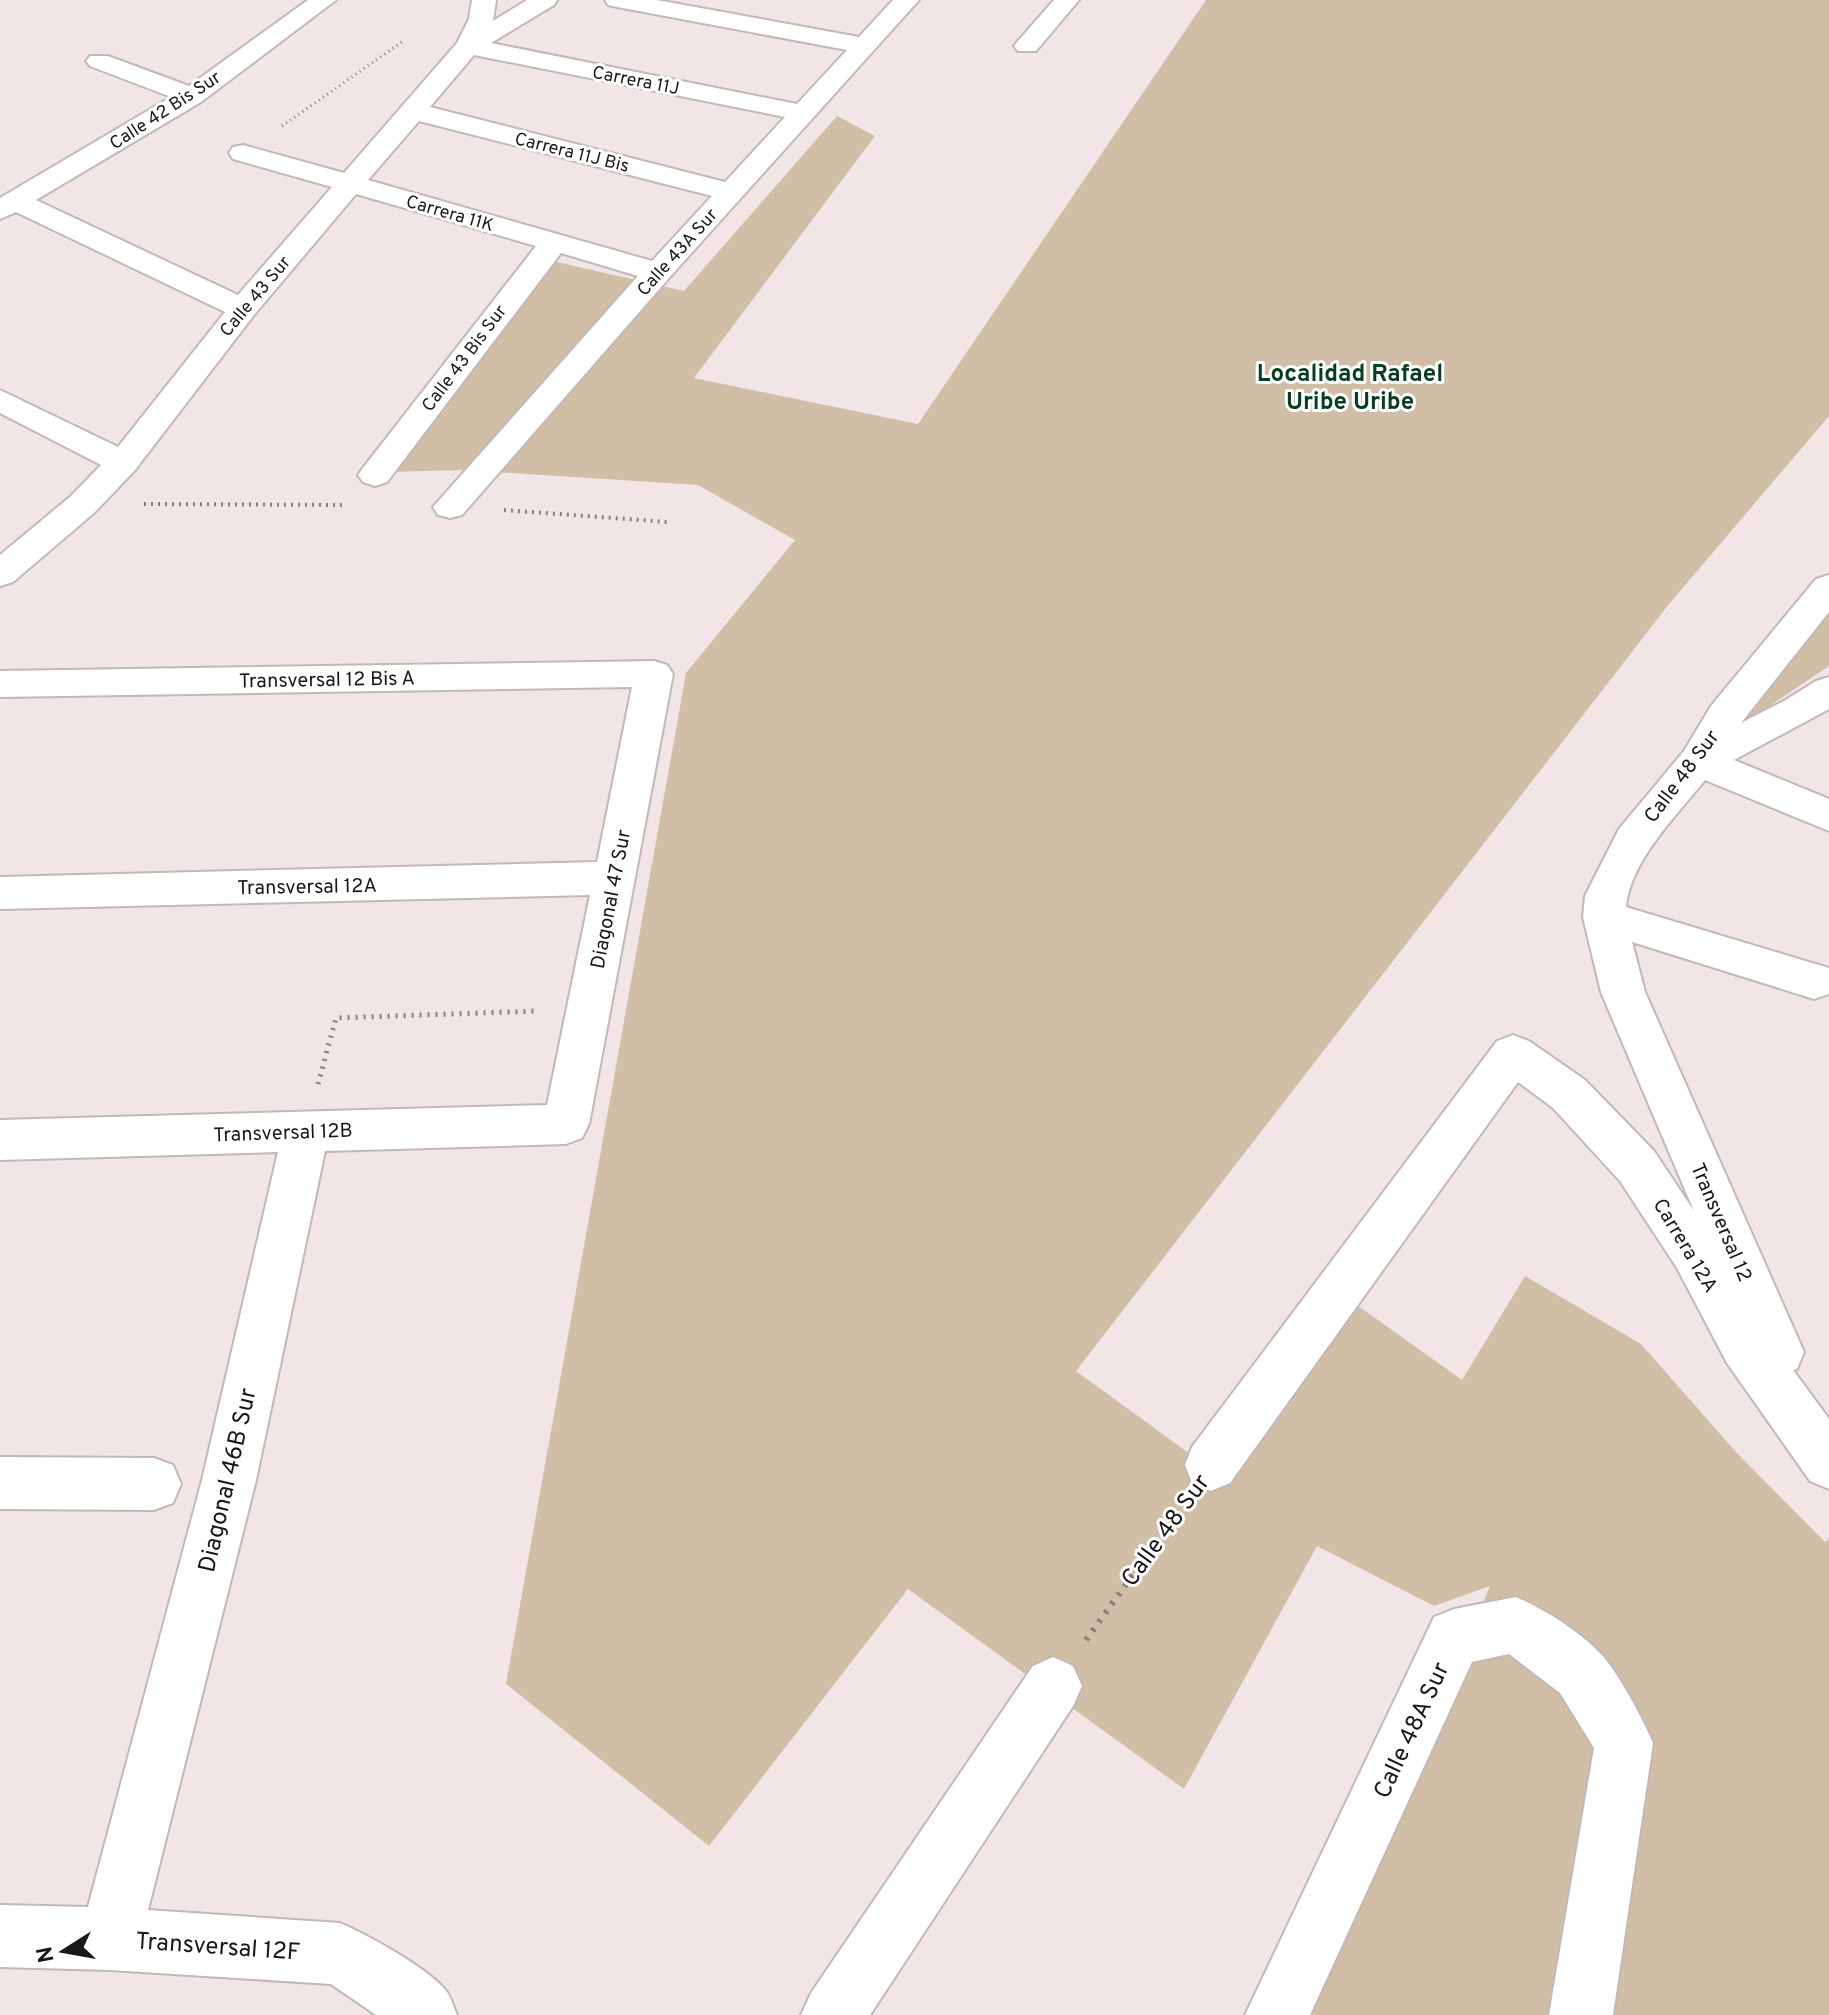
<svg xmlns="http://www.w3.org/2000/svg" width="1829" height="2015" font-family="Overpass,sans-serif">
	<style>
		.green { fill: #d0bea7 }
		.lines { fill: none; stroke-linecap: round; stroke-linejoin: round }
		.minor-casing { stroke: #c4b7b7; stroke-width: 4 }
		.path-far3 { stroke: #877e7e; stroke-width: 3; stroke-dasharray: 1 4; stroke-linecap: butt }
		.path-far2 { stroke: #877e7e; stroke-width: 4; stroke-dasharray: 2 5; stroke-linecap: butt }
		.path-far1 { stroke: #877e7e; stroke-width: 5; stroke-dasharray: 2 6; stroke-linecap: butt }
		.path { stroke: #877e7e; stroke-width: 6; stroke-dasharray: 3 8; stroke-linecap: butt }
		.minor { fill: #fff; fill-rule: evenodd }
		.labels { text-anchor: middle; stroke-width: 6; stroke-linejoin: round; paint-order: stroke }
		.far-street-label { font-size: 18px; fill: #1b1717; stroke: #fff }
		.street-label { font-size: 20px; fill: #1b1717; stroke: #fff }
		.far-district-label { font-size: 24px; font-weight: bold; fill: #043f1e; stroke: #fff }
		.near-street-label { font-size: 24px; fill: #1b1717; stroke: #fff }
	</style>
	<rect width="100%" height="100%" fill="#f2e5e5"/>
	<!-- green -->
	<path class="green" d="M1206 0H1829V416L1669 604 1076 1371 1230 1483 1354 1303 1462 1380 1525 1276 1641 1344 1735 1451 1825 1542 1829 1539V2015H1312L1490 1586 1434 1606 1317 1546 1184 1789 908 1589 709 1846 506 1684 686 673 795 540 698 485 463 470 387 472 539 258 684 291 837 116 875 136 694 378 918 424Z
		M1829 612V666L1738 727Z"/>
	<g class="lines">
		<defs>
			<path id="minor" d="M308 0H336L201 102 36 200 238 295 332 187 233 159 229 153 233 147 243 145 344 173 457 43 469 19 472 0H496L493 21 527 0H557L554 5 491 43 797 104 847 50 617 7 608 5 605 0H657L859 37 893 0H919L669 278 462 515 450 518 438 515 433 507 638 276 561 253 387 482 375 486 363 482 358 475 363 468 536 246 356 194 254 315 135 470 95 512 13 582 0 586V555L71 496 101 465 0 413V390L118 447 225 312 16 212 0 219V198L171 97 90 66 86 61 90 56H108L189 86ZM474 55 785 117 725 182 430 107ZM419 121 712 196 652 261 368 180Z
				M1054 0H1079L1036 51H1018L1014 46 1018 41Z
				M1829 575V612L1741 723 1784 701 1816 681 1829 677V709L1734 760 1829 799V831L1705 780C1677 815 1630 861 1626 907L1829 968V994L1814 999 1632 942 1645 992 1804 1352 1797 1369 1793 1370 1829 1419V1489L1810 1481 1727 1363 1677 1268 1620 1181 1553 1108 1518 1082 1230 1483 1211 1491 1192 1483 1185 1465 1192 1447 1497 1041 1513 1035 1529 1041 1585 1080 1654 1151 1694 1211 1601 992 1583 917 1585 896 1619 829 1684 751 1711 706 1816 579Z
				M654 661 667 665 673 674 589 1124 582 1138 566 1144 325 1151 256 1480 148 1910 340 1923C366 1934 430 1969 447 1992 451 1998 454 2008 457 2015H376L331 1984 110 1970 0 1967V1905L88 1907 202 1480 278 1152 0 1160V1120L547 1105 590 895 0 909V877L597 862 632 687 0 697V671Z
				M0 1457 154 1458 173 1465 181 1484 173 1503 154 1510 0 1509Z
				M1516 1597C1544 1609 1577 1630 1599 1652 1617 1670 1643 1719 1653 1743L1613 2015H1549L1594 1748 1560 1693 1509 1654 1472 1662 1310 2015H1245L1434 1617 1454 1609Z
				M1053 1657 1073 1666 1082 1686 1073 1706 870 2015H801L811 1993 1033 1666Z"/>
		</defs>
		<!-- minor casing -->
		<use href="#minor" class="minor-casing"/>
		<!-- path-far3 -->
		<path class="path-far3" d="M282 126 402 42"/>
		<!-- path-far2 -->
		<path class="path-far2" d="M144 504 346 505
			M504 510 668 522"/>
		<!-- path-far1 -->
		<path class="path-far1" d="M318 1084 336 1018 537 1011"/>
		<!-- path -->
		<path class="path" d="M1086 1640 1180 1509"/>
		<!-- minor -->
		<use href="#minor" class="minor"/>
	</g>
	<g class="labels">
		<!-- far-street labels -->
		<g class="far-street-label">
			<text transform="translate(636 80) rotate(11)" y="6">Carrera 11J</text>
			<text transform="translate(165 110) rotate(-33)" y="6">Calle 42 Bis Sur</text>
			<text transform="translate(572 152) rotate(14)" y="6">Carrera 11J Bis</text>
			<text transform="translate(450 213) rotate(16)" y="6">Carrera 11K</text>
			<text transform="translate(677 252) rotate(-48)" y="6">Calle 43A Sur</text>
			<text transform="translate(255 296) rotate(-50)" y="6">Calle 43 Sur</text>
			<text transform="translate(464 358) rotate(-53)" y="6">Calle 43 Bis Sur</text>
		</g>
		<!-- street labels -->
		<g class="street-label">
			<text transform="translate(327 679) rotate(-1)" y="7">Transversal 12 Bis A</text>
			<text transform="translate(1681 776) rotate(-53)" y="7">Calle 48 Sur</text>
			<text transform="translate(307 886) rotate(-1)" y="7">Transversal 12A</text>
			<text transform="translate(610 899) rotate(-79)" y="7">Diagonal 47 Sur</text>
			<text transform="translate(283 1132) rotate(-2)" y="7">Transversal 12B</text>
			<text transform="translate(1722 1222) rotate(67)" y="7">Transversal 12</text>
			<text transform="translate(1686 1245) rotate(59)" y="7">Carrera 12A</text>
		</g>
		<!-- far-district labels -->
		<g class="far-district-label">
			<text x="1350" y="381">Localidad Rafael<tspan x="1350" dy="28">Uribe Uribe</tspan></text>
		</g>
		<!-- near-street labels -->
		<g class="near-street-label">
			<text transform="translate(227 1480) rotate(-77)" y="8">Diagonal 46B Sur</text>
			<text transform="translate(1165 1530) rotate(-54)" y="8">Calle 48 Sur</text>
			<text transform="translate(1411 1730) rotate(-65)" y="8">Calle 48A Sur</text>
			<text transform="translate(218 1946) rotate(4)" y="8">Transversal 12F</text>
		</g>
	</g>
	<!-- north arrow -->
	<g transform="translate(64 1951) rotate(259)" stroke="#ffffff" stroke-width="6" paint-order="stroke">
	<path d="M0-6L14 30L0 20L-14 30Z" fill="#1b1717"/>
	<text y="-12" font-size="22" font-weight="bold" text-anchor="middle" fill="#1b1717">N</text>
	</g>
</svg>
